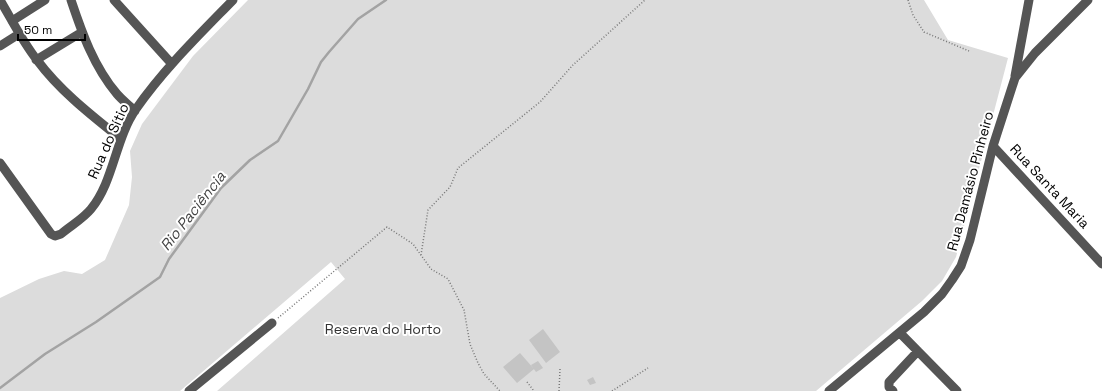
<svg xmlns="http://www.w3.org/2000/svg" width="1102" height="391" font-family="'Space Grotesk',sans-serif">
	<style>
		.green { fill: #dcdcdc }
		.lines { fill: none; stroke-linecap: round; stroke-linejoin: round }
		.stream { stroke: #a3a3a3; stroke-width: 2.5 }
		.building { fill: #c4c4c4 }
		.path { stroke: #777; stroke-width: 1.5; stroke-dasharray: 1 2; stroke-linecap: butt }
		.minor { stroke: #555; stroke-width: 9 }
		.labels { text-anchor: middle; stroke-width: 4; stroke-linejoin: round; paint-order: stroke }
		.street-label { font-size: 14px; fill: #000; stroke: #fff }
		.park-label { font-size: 14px; fill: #333; stroke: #fff }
		.water-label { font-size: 15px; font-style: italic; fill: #444; stroke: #fff }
	</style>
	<rect width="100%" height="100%" fill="#fff"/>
	<!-- green -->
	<path class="green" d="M248 0H924L948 40 1008 58 956 257 942 281 922 301 816 391H217L345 279 331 262 180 391H0V298L39 279 64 271 82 274 105 260 129 205 132 177 130 151 142 124 193 56Z"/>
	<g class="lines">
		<!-- stream -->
		<path class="stream" d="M0 388 45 354 96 322 160 277 169 259 221 188 250 160 278 141 308 89 321 62 329 52 358 19 386 0"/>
	</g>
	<!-- building -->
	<path class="building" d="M543 329 560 352 546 363 529 340Z
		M520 353 534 369 517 383 503 367Z
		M538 361 543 368 536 372 531 365Z
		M593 377 596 383 590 385 587 380Z"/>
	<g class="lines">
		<!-- path -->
		<path class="path" d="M908 0 913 15 924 32 969 51
			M421 255 428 210 450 187 458 168 540 102 573 65 645 0
			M278 318 387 227 413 244 431 269 448 279 464 310 470 344 478 363 484 374 500 391
			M527 382 534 391
			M559 391 560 369
			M612 391 648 368"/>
		<!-- minor -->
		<path class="minor" d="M0 0C12 20 22 41 37 60 60 91 91 115 121 139
			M71 0C82 33 94 67 117 94 122 100 129 105 135 111
			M114 0 171 63
			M12 21 45 0
			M0 46 19 34
			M36 60 82 32
			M1015 76 1029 0
			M993 146 1102 264
			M0 163 51 234 55 236 61 234C70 226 83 219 91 209 114 181 115 139 136 109 164 69 199 35 233 0
			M900 333 957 391
			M189 391 272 323
			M829 391 924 312 942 294 952 280 961 266 970 240 993 146 1015 78 1035 53 1088 0
			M893 391 889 387V382L918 351"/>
	</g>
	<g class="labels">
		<!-- street labels -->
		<g class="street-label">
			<text transform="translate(108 141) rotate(-66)" y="5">Rua do Sítio</text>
			<text transform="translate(970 181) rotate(-75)" y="5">Rua Damásio Pinheiro</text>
			<text transform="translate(1050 186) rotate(47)" y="5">Rua Santa Maria</text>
		</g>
		<!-- park labels -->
		<g class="park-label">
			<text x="383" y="334">Reserva do Horto</text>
		</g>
		<!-- water labels -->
		<g class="water-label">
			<text transform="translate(193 211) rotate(-52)" y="5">Rio Paciência</text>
		</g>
	</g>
	<!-- scale -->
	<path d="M18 34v6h67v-6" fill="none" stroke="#000000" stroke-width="2"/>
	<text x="24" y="34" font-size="12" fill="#000000" stroke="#ffffff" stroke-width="3" paint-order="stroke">50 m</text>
</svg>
